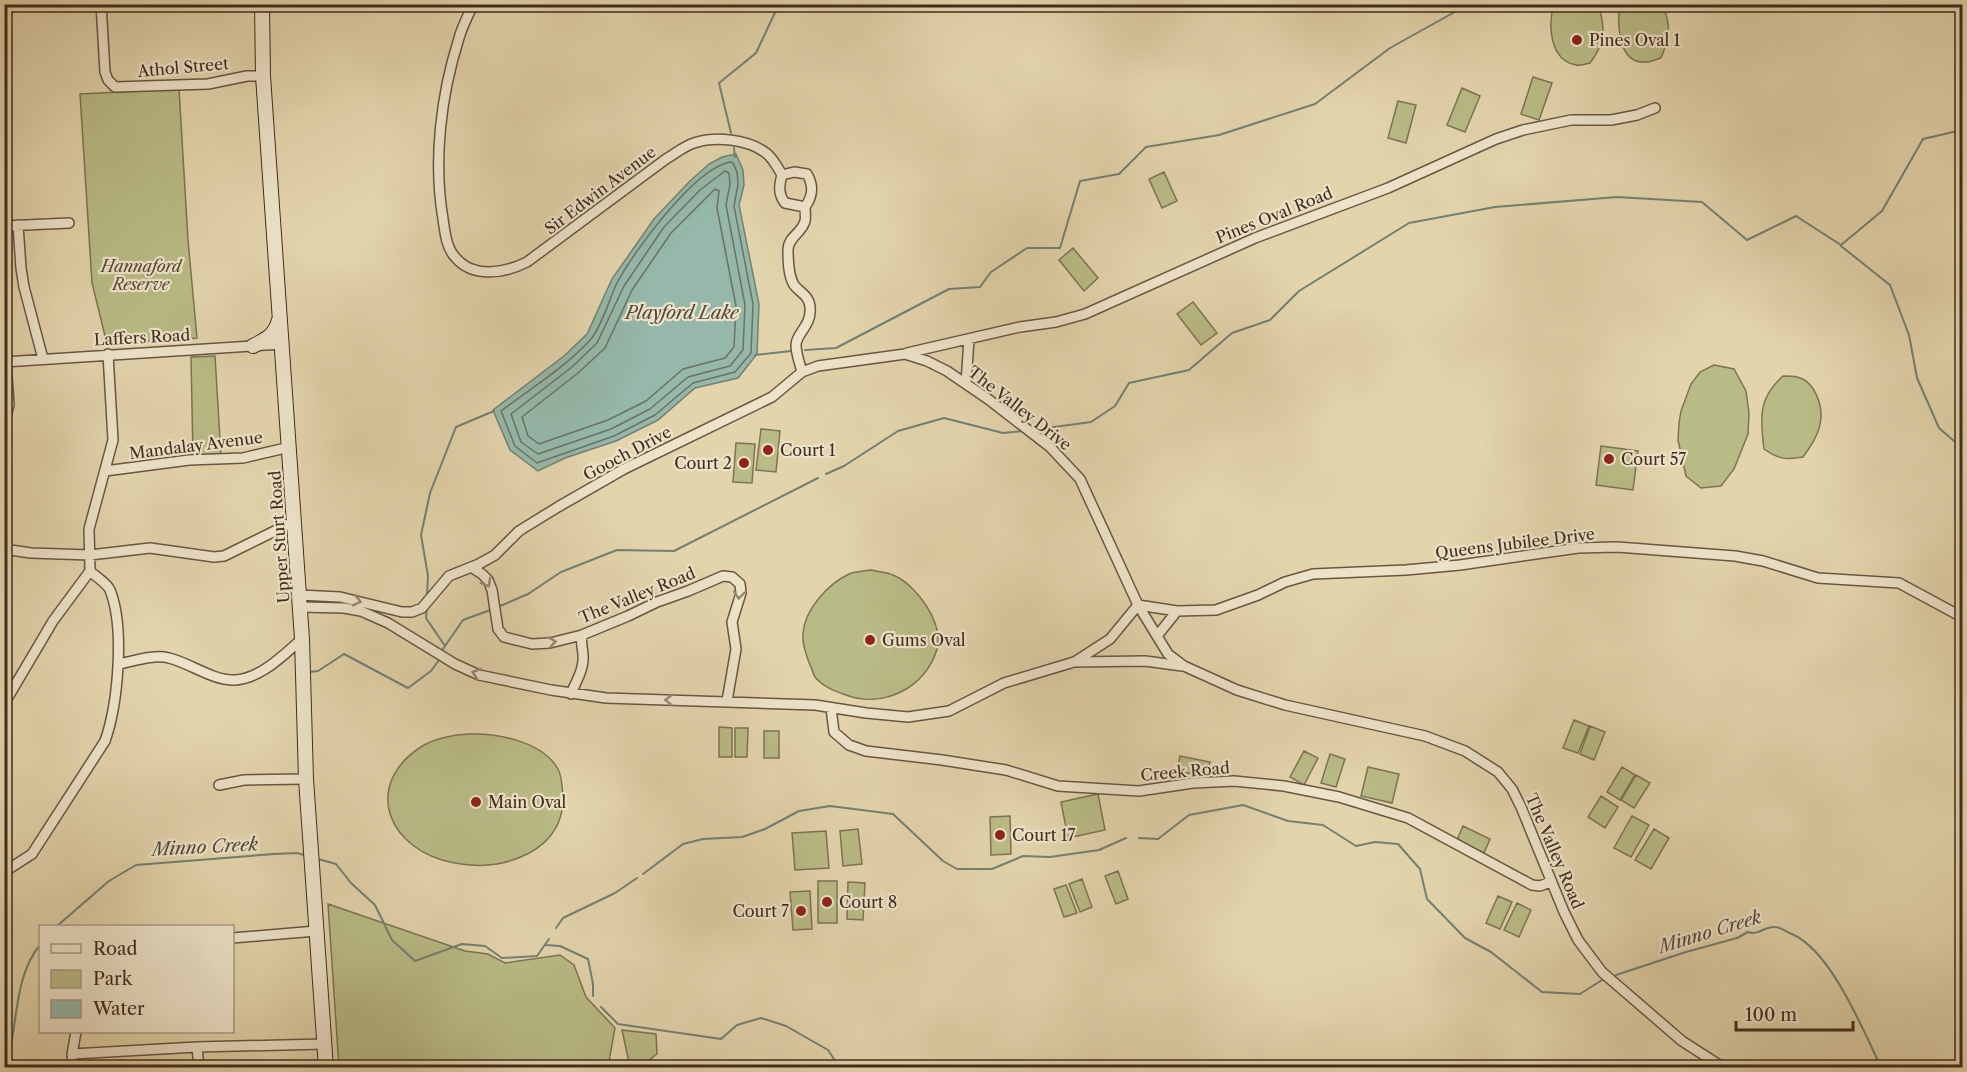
<svg xmlns="http://www.w3.org/2000/svg" width="1967" height="1072" font-family="'Libre Caslon Text',serif">
	<style>
		.green { fill: #b9bb86; stroke: #7c7452; stroke-width: 1.5 }
		.water { fill: #95b8aa; stroke: #738072; stroke-width: 1.5 }
		.lines { fill: none; stroke-linecap: round; stroke-linejoin: round }
		.shore { stroke: #6a7264; stroke-width: 1.5 }
		.stream { stroke: #738072; stroke-width: 2 }
		.street-casing { stroke: #695642; stroke-width: 12 }
		.secondary-casing { stroke: #402c1e; stroke-width: 16 }
		.street { stroke: #ede3c9; stroke-width: 9 }
		.secondary { stroke: #ede3c9; stroke-width: 14 }
		.oneway { stroke: #968874 }
		.poi-dot { fill: #8f2418; stroke: #ede3c9; stroke-width: 2 }
		.labels { text-anchor: middle; stroke-width: 4.5; stroke-linejoin: round; paint-order: stroke }
		.poi-label { font-size: 16px; fill: #402c1e; stroke: #ede3c9; text-anchor: start }
		.street-label { font-size: 16px; fill: #402c1e; stroke: #ede3c9 }
		.park-label { font-size: 16px; font-style: italic; fill: #584933; stroke: #ede3c9 }
		.water-label { font-size: 18px; font-style: italic; fill: #51483a; stroke: #ede3c9 }
	</style>
	<rect width="100%" height="100%" fill="#e3d4ac"/>
	<filter id="stains"><feTurbulence type="fractalNoise" baseFrequency=".00333" numOctaves="4"/><feColorMatrix values="0 0 0 0 .2 0 0 0 0 .09 0 0 0 0 .02 0 0 0 .5 -.17"/></filter>
	<radialGradient id="worn" r=".72"><stop offset=".6" stop-color="#630" stop-opacity="0"/><stop offset="1" stop-color="#630" stop-opacity=".3"/></radialGradient>
	<!-- green -->
	<path class="green" d="M1554 4 1598 5C1606 27 1605 44 1590 63 1586 64 1580 66 1576 65 1549 60 1548 24 1554 4Z
		M1619 5H1663C1671 26 1670 37 1661 58 1657 59 1652 62 1647 62 1617 65 1618 24 1619 5Z
		M1533 77 1552 83 1539 120 1521 114Z
		M1462 88 1480 96 1465 132 1447 125Z
		M179 89 188 240 197 338 107 344 92 283 80 94Z
		M1398 101 1416 105 1406 143 1388 138Z
		M1164 172 1177 201 1162 208 1149 179Z
		M1073 248 1098 278 1084 291 1059 260Z
		M1193 302 1217 333 1201 345 1177 314Z
		M215 356 221 456 193 457 191 357Z
		M1714 365 1734 369 1746 391 1749 413 1748 434 1734 469 1721 486 1701 488 1686 476 1678 440 1679 423 1681 411 1691 384 1700 372Z
		M1783 376C1787 376 1793 376 1797 377 1815 381 1824 407 1820 424 1818 436 1810 447 1803 457 1786 460 1778 459 1764 449 1760 418 1758 398 1783 376Z
		M761 429 780 431 776 472 756 470Z
		M736 443 755 444 752 483 733 482Z
		M1601 446 1638 451 1633 490 1596 485Z
		M871 570C878 572 887 572 893 575 916 584 944 623 937 649 926 687 884 709 846 695 835 691 823 687 815 677 813 674 812 668 810 665 806 655 802 644 803 634 804 610 828 584 849 574 855 571 864 571 871 570Z
		M1574 720 1589 726 1578 753 1563 748Z
		M1590 726 1605 732 1594 760 1580 754Z
		M719 727 732 728V757H719Z
		M735 728H748L747 757H735Z
		M764 731H779V758H764Z
		M468 734C497 733 542 741 558 769 562 776 562 787 563 796 564 836 534 857 497 864 479 867 460 865 442 860 382 841 366 780 424 745 437 738 453 735 468 734Z
		M1304 751 1318 758 1304 785 1290 777Z
		M1330 754 1345 759 1336 787 1321 783Z
		M1180 756 1210 762 1206 777 1177 771Z
		M1368 767 1399 774 1392 803 1361 796Z
		M1622 767 1635 775 1620 800 1607 792Z
		M1636 775 1650 783 1634 808 1621 800Z
		M1098 794 1105 830 1068 838 1061 802Z
		M1601 796 1618 807 1605 828 1588 817Z
		M1010 816 1011 854 991 855 990 817Z
		M1632 816 1649 825 1631 857 1614 848Z
		M1463 826 1490 839 1484 853 1457 840Z
		M858 829 862 864 843 866 840 831Z
		M1654 829 1669 838 1651 869 1635 860Z
		M826 831 829 868 795 870 792 833Z
		M1118 871 1128 899 1116 904 1105 876Z
		M1082 879 1092 907 1080 912 1069 884Z
		M818 881H837V923H818Z
		M848 882 865 883 863 920 847 919Z
		M1066 885 1077 913 1064 917 1054 889Z
		M810 891 812 929 793 930 790 892Z
		M1498 896 1512 902 1500 929 1486 923Z
		M1517 903 1531 910 1519 937 1504 930Z
		M328 904 465 951 488 954 505 963 560 955 574 965 586 997 615 1028 608 1067H339Z
		M622 1030 656 1034 657 1054 640 1067H630Z"/>
	<!-- water -->
	<path class="water" d="M736 154 743 170 744 185 739 205 759 304 757 354 738 378 695 388 658 420 616 441 565 458 538 471 510 450 493 410 564 356 587 334 612 279 654 219 690 181 709 164 722 157Z"/>
	<g class="lines">
		<!-- shore -->
		<path class="shore" d="M730 162 733 163 737 172 738 184 734 206 753 304 751 353 735 372 693 383 655 415 614 436 537 463 515 446 501 411C531 388 566 367 591 339 602 326 609 300 616 285 632 253 695 168 730 162Z
			M725 171 729 173 730 184 726 205 745 305 743 350 730 366 688 377 650 409 611 429 538 454 521 442 511 414 572 367 597 343 624 286 664 227 700 190Z
			M715 189 719 191 717 208 736 306 734 347 725 358 683 369 646 401 608 420 539 444 528 436 522 417 578 373 605 348 632 290 671 233Z"/>
		<!-- stream -->
		<path class="stream" d="M731 133 719 83 756 53 779 4
			M734 148 735 157
			M1841 246 1890 285 1909 335 1917 378 1939 428 1954 441
			M805 350 836 348 949 289 980 287 991 272 1027 248H1060L1080 181 1119 174 1146 147 1219 135 1315 104 1390 48 1469 4
			M755 355 791 351
			M1032 430 1091 422 1115 406 1129 383 1189 370 1232 333 1270 320 1299 291 1409 223 1495 207 1617 197 1702 202 1747 240 1796 216 1841 245 1882 211 1923 139 1962 130
			M826 474 844 466 898 431 944 418 1003 433 1023 431
			M427 595 428 576 421 535 430 493 456 427 494 411
			M498 607 528 594 561 572 617 550 674 551 818 478
			M427 608 426 618 445 646 443 649
			M445 646 463 620 493 609
			M309 672 318 671 344 654 408 688 431 671 439 660
			M1139 838 1158 839 1189 815 1243 805 1288 821 1323 825 1356 846 1375 842 1398 844 1420 869 1427 899 1465 938 1491 952 1542 992 1580 994 1602 980
			M318 859 336 864 351 883 375 905 392 940 415 961 462 944 485 946 502 958 537 956 549 939
			M643 874 683 844 703 839 742 837 765 829 799 811 830 806 893 814 943 861 957 869H992L1023 856 1050 857 1099 850 1126 838
			M57 926 109 881 136 865 274 854 297 853 304 855
			M556 928 563 918 615 893 637 878
			M545 945 560 946 588 959 593 984V996
			M1616 975 1686 952 1737 938 1748 932C1758 936 1765 926 1775 927 1780 927 1787 932 1792 934 1831 951 1862 1028 1880 1065L1884 1068
			M601 1007 618 1024 721 1039 737 1025 761 1018 786 1026 828 1050 840 1068
			M6 1068C18 1029 13 977 40 945"/>
		<defs>
			<path id="street" d="M101 4 105 72 108 80 115 87 208 84 247 76H263
				M473 4C468 16 462 27 459 38 441 95 433 160 443 219 445 232 446 247 455 257 473 279 505 273 527 262L666 159C675 154 684 146 694 143 715 136 748 139 766 153 773 158 778 168 782 175 779 186 778 194 785 203L805 207
				M782 175 794 172 807 174C814 186 813 196 805 207
				M18 225 21 268 24 287 43 359
				M4 226 69 223
				M907 353 1020 327 1056 322 1085 314 1255 238 1388 188 1496 139 1523 130 1571 120H1611L1637 115 1655 108
				M4 362 282 344
				M802 372C800 364 796 354 796 345 796 333 812 326 810 307 809 295 800 293 794 285 788 275 788 260 788 249 789 236 802 233 805 221 806 218 805 211 805 207
				M966 383 969 339
				M4 424 9 405 6 361
				M105 471 189 460 243 458 290 447
				M4 549 31 553 90 555 150 548 214 557 224 556 293 522
				M471 567 482 574 488 580 492 590 498 629 504 637 532 644 550 643 582 635 628 616 657 602 688 591 723 576 732 577 740 584 741 593 732 622 736 649 727 701
				M299 595 340 597 402 612H412L422 608 449 576 479 564 495 555 519 531 558 507 624 469 772 397 802 372 818 366 905 354 927 361 947 371 988 399 1050 447 1080 479 1138 605 1168 654 1184 666 1237 690 1285 705 1425 736 1465 751 1498 772 1512 789 1521 807 1564 912 1578 940 1602 972 1682 1041 1724 1068
				M1138 605 1177 611 1216 610 1258 595 1285 582 1313 574 1406 570 1460 565 1578 548 1617 547 1735 556 1763 561 1818 578 1899 583 1962 617
				M300 607 344 608 361 611 388 623 455 664 479 675 551 690 606 698 815 705 866 713 908 717 949 711 1004 683 1074 662 1145 661 1182 666
				M1157 636 1177 611
				M1076 661 1110 639 1138 605
				M119 664C134 661 154 654 169 658 190 663 213 681 235 680 262 678 283 655 302 639
				M571 694C575 683 583 672 583 660 584 651 580 644 582 635
				M4 704 53 621 90 571 89 529 113 440 108 354
				M831 708 834 732 849 745 866 751 942 760 1006 770 1058 786 1139 791 1193 783 1234 781 1284 786 1339 797 1408 818 1532 885 1540 886 1550 882
				M219 785 244 780 306 779
				M4 872 32 854 105 741C118 704 125 628 110 590 107 583 96 577 90 571
				M232 938 316 931
				M197 1047 199 1068
				M72 1054 197 1047 324 1044
				M73 1068 72 1054 76 1032"/>
			<path id="secondary" d="M262 4 263 76 302 639 306 779 326 1068
				M253 346C267 339 275 335 279 320"/>
		</defs>
		<!-- street casing -->
		<use href="#street" class="street-casing"/>
		<!-- secondary casing -->
		<use href="#secondary" class="secondary-casing"/>
		<!-- street -->
		<use href="#street" class="street"/>
		<!-- secondary -->
		<use href="#secondary" class="secondary"/>
	</g>
	<!-- one-way arrows -->
	<defs><path id="oneway-chevron" d="M-2-3.5L2.5 0L-2 3.5" fill="none" stroke-width="1.6" stroke-linecap="round" stroke-linejoin="round" transform="scale(1.5)"/></defs>
	<g class="oneway">
		<use href="#oneway-chevron" transform="translate(487 583) rotate(61)"/>
		<use href="#oneway-chevron" transform="translate(739 595) rotate(96)"/>
		<use href="#oneway-chevron" transform="translate(357 601) rotate(13)"/>
		<use href="#oneway-chevron" transform="translate(552 642) rotate(-9)"/>
		<use href="#oneway-chevron" transform="translate(476 673) rotate(-161)"/>
		<use href="#oneway-chevron" transform="translate(669 700) rotate(-179)"/>
	</g>
	<!-- markers -->
	<g class="poi-dot">
		<circle cx="1577" cy="40" r="6"/>
		<circle cx="768" cy="450" r="6"/>
		<circle cx="1609" cy="459" r="6"/>
		<circle cx="744" cy="463" r="6"/>
		<circle cx="870" cy="640" r="6"/>
		<circle cx="476" cy="802" r="6"/>
		<circle cx="1000" cy="835" r="6"/>
		<circle cx="827" cy="902" r="6"/>
		<circle cx="801" cy="911" r="6"/>
	</g>
	<g class="labels">
		<!-- poi labels -->
		<g class="poi-label">
			<text x="1589" y="46">Pines Oval 1</text>
			<text x="780" y="456">Court 1</text>
			<text x="1621" y="465">Court 57</text>
			<text x="732" y="469" text-anchor="end">Court 2</text>
			<text x="882" y="646">Gums Oval</text>
			<text x="488" y="808">Main Oval</text>
			<text x="1012" y="841">Court 17</text>
			<text x="839" y="908">Court 8</text>
			<text x="789" y="917" text-anchor="end">Court 7</text>
		</g>
		<!-- street labels -->
		<g class="street-label">
			<text transform="translate(183 67) rotate(-5)" y="6">Athol Street</text>
			<text transform="translate(600 190) rotate(-37)" y="6">Sir Edwin Avenue</text>
			<text transform="translate(1274 215) rotate(-22)" y="6">Pines Oval Road</text>
			<text transform="translate(142 337) rotate(-3)" y="6">Laffers Road</text>
			<text transform="translate(1020 408) rotate(38)" y="6">The Valley Drive</text>
			<text transform="translate(196 445) rotate(-7)" y="6">Mandalay Avenue</text>
			<text transform="translate(627 453) rotate(-28)" y="6">Gooch Drive</text>
			<text transform="translate(279 537) rotate(-94)" y="6">Upper Sturt Road</text>
			<text transform="translate(1515 543) rotate(-7)" y="6">Queens Jubilee Drive</text>
			<text transform="translate(637 595) rotate(-22)" y="6">The Valley Road</text>
			<text transform="translate(1185 771) rotate(-5)" y="6">Creek Road</text>
			<text transform="translate(1555 851) rotate(67)" y="6">The Valley Road</text>
		</g>
		<!-- park labels -->
		<g class="park-label">
			<text x="141" y="272">Hannaford<tspan x="141" dy="18">Reserve</tspan></text>
		</g>
		<!-- water labels -->
		<g class="water-label">
			<text x="682" y="319">Playford Lake</text>
			<text transform="translate(205 847) rotate(-3)" y="6">Minno Creek</text>
			<text transform="translate(1710 932) rotate(-17)" y="6">Minno Creek</text>
		</g>
	</g>
	<!-- margin -->
	<rect width="1967" height="1072" fill="none" stroke="#e3d4ac" stroke-width="24"/>
	<rect x="6" y="6" width="1955" height="1060" fill="none" stroke="#402c1e" stroke-width="3"/>
	<rect x="12" y="12" width="1943" height="1048" fill="none" stroke="#402c1e" stroke-width="1.5"/>
	<!-- legend -->
	<rect x="39" y="925" width="195" height="108" fill="#ede3c9" stroke="#a89a85" stroke-width="1.5"/>
	<rect x="51" y="944" width="30" height="9" fill="#ede3c9" stroke="#a89a85" stroke-width="1.5"/>
	<text x="93" y="955" font-size="18" fill="#402c1e">Road</text>
	<rect x="51" y="970" width="30" height="18" fill="#b9bb86" stroke="#a89a85" stroke-width="1.5"/>
	<text x="93" y="985" font-size="18" fill="#402c1e">Park</text>
	<rect x="51" y="1000" width="30" height="18" fill="#95b8aa" stroke="#a89a85" stroke-width="1.5"/>
	<text x="93" y="1015" font-size="18" fill="#402c1e">Water</text>
	<!-- scale -->
	<path d="M1736 1021v9h117v-9" fill="none" stroke="#402c1e" stroke-width="3"/>
	<text x="1745" y="1021" font-size="18" fill="#402c1e" stroke="#ede3c9" stroke-width="4.5" paint-order="stroke">100 m</text>
	<rect width="100%" height="100%" filter="url(#stains)"/>
	<rect width="100%" height="100%" fill="url(#worn)"/>
</svg>
